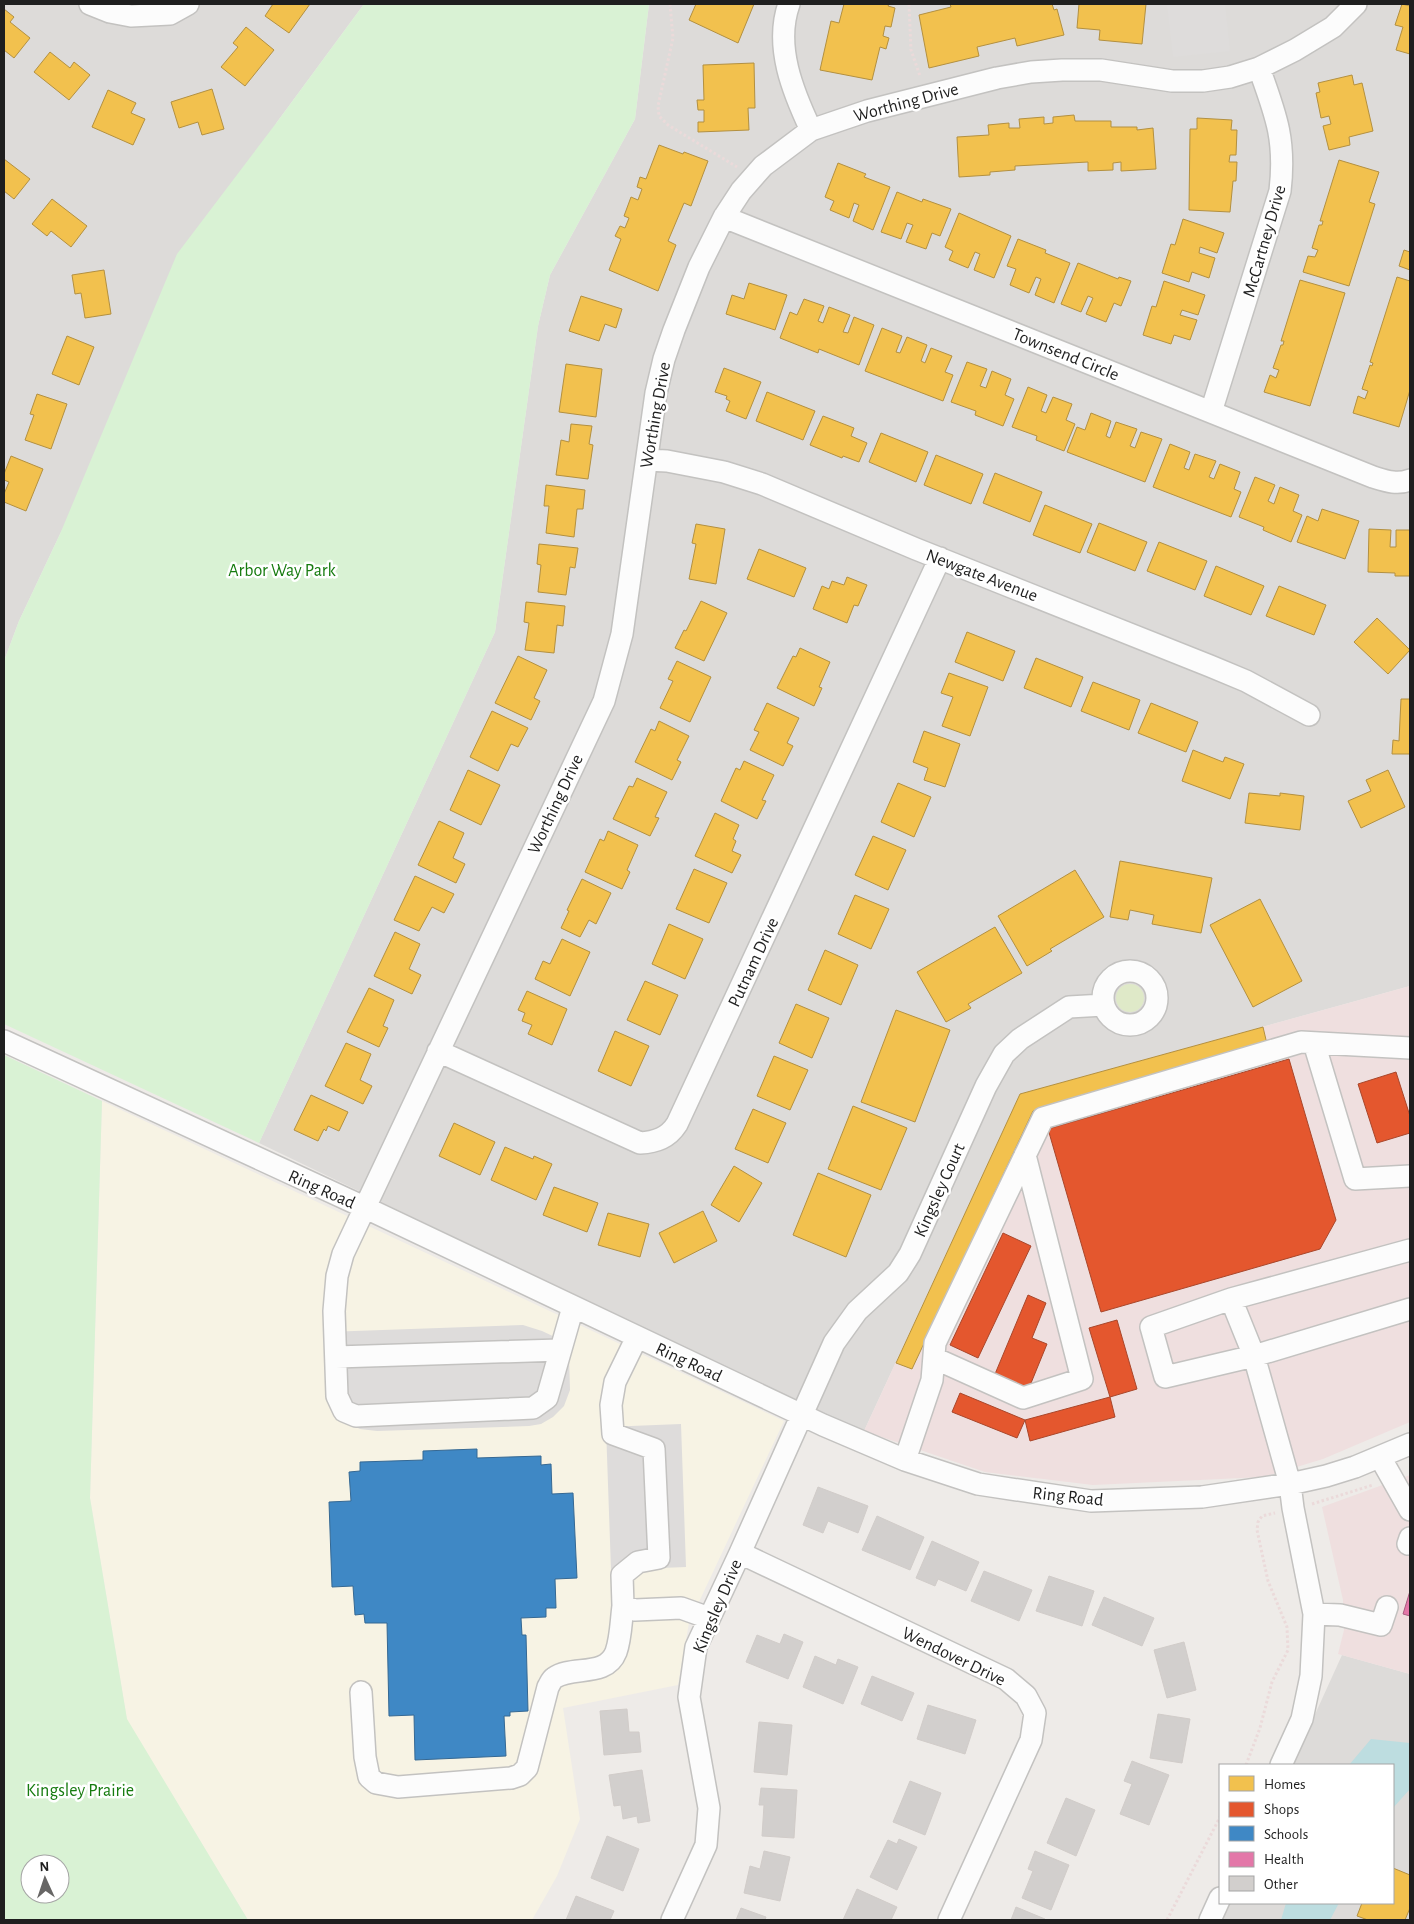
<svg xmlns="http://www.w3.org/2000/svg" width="1414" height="1924" font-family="'Alegreya Sans',sans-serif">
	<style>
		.residential { fill: #dddbd9 }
		.commercial { fill: #efdfdf }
		.education { fill: #f7f3e4 }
		.grass { fill: #dfe9c8 }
		.park { fill: #d9f2d4; fill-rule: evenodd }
		.parking { fill: #dedcdb }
		.water { fill: #bddde0 }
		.homes { fill: #f2c14e; stroke: #b39040 }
		.shops { fill: #e4572e; stroke: #a9462a }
		.schools { fill: #3f88c5; stroke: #356893 }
		.health { fill: #e377a8; stroke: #a85d7f }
		.building { fill: #d2cfcd; stroke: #d1ccc9 }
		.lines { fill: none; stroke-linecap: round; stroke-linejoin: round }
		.minor-casing { stroke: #c3c2c0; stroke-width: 24 }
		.path { stroke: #ebdada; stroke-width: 3; stroke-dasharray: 2.5 2.5; stroke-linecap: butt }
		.minor { stroke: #fcfcfc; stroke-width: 21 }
		.labels { text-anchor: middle; stroke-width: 5; stroke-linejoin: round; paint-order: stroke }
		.street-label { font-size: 18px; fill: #1f1f1f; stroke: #fff }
		.park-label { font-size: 18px; fill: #167b0f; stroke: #fff }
	</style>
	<rect width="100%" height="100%" fill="#eeebe8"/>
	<!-- residential -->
	<path class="residential" d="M4 4H364L277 122 60 534 19 621 4 661Z
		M649 4H1410V986L1020 1094 864 1431 698 1356V1354L259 1143 495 632 538 326 550 275 635 119Z
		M1342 1655 1410 1674V1920H1220L1228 1903H1393V1765H1292Z"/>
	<!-- commercial -->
	<path class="commercial" d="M1410 986V1422L1323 1459 1263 1477 1093 1485 985 1472 864 1431 1020 1094Z
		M1410 1475V1674L1338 1654 1344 1630 1343 1600 1322 1507Z"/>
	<!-- education -->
	<path class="education" d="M102 1101 784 1421 689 1623 678 1685 563 1708 580 1819 557 1876 532 1920H248L127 1720 90 1498Z"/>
	<!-- grass -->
	<path class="grass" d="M1116 998a14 14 0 1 1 28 0a14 14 0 1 1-28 0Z"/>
	<!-- park -->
	<path class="park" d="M364 4H649L635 119 550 275 538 326 495 632 259 1143 4 1024V661L19 621 60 534 177 254 277 122Z
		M4 1055 102 1101 90 1498 127 1719 248 1920H4ZM30 1864H60V1894H30Z"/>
	<!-- parking -->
	<path class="parking" d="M1167 4H1225L1230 51 1173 57Z
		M523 1325 542 1331 574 1346 569 1357 570 1390 564 1406 553 1417 541 1424 529 1426 377 1431 360 1429 343 1421 327 1392 325 1366 326 1332Z
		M681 1424 686 1567 611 1570 606 1427Z"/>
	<!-- water -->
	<path class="water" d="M1371 1739 1410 1743V1789L1393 1808V1765H1349Z
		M1286 1903H1339L1330 1920H1281Z"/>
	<!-- homes -->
	<path class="homes" d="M273 4H310L289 33 265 16Z
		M696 4H754L738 43 689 20Z
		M844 4H889L888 6 895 8 891 27 885 26 883 36 889 38 886 49 880 47 872 80 820 70 831 21 839 23Z
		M950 4H1052L1054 10 1057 9 1064 35 1017 46 1015 38 977 47 979 56 929 68 919 15 951 7Z
		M1079 4H1146L1142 44 1099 40 1100 30 1077 28Z
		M1402 4 1410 6V54L1396 50 1403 27 1395 25Z
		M4 9 14 17 10 22 30 38 14 58 4 50Z
		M246 27 274 50 245 86 221 67 238 47 233 43Z
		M50 52 70 68 74 62 90 75 69 100 34 72Z
		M754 63 755 108H748L749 130 698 132V122H704V110H698L697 100H704L703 65Z
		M1352 75 1354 85 1362 83 1373 131 1349 137 1350 145 1329 150 1323 126 1331 124 1329 116 1321 118 1316 93 1320 92 1318 83Z
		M212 89 224 129 202 135 198 122 179 128 171 102Z
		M108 90 136 103 131 113 145 119 133 145 92 127Z
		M1074 115 1075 121H1111V127H1137V130L1153 128 1156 169 1121 171V162L1113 163V170L1088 171V162L1015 166V170L990 172V175L959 177 957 137 989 135 988 125 1009 123V128H1020L1019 119 1044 117V124L1053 123V117Z
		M1197 118 1232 120 1231 130H1237L1236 155H1230L1229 162H1237L1236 181H1233L1230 212 1189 210 1190 129H1197Z
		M659 145 683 154 684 152 708 161 691 206 684 203 668 241 676 245 658 291 609 270 621 239 615 236 620 226 625 228 629 218 624 216 631 197 638 200 642 189 637 187 640 177 646 179Z
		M4 159 30 179 14 199 4 191Z
		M1339 160 1379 172 1369 202 1375 204 1349 286 1303 272 1308 256 1315 257 1318 250 1312 248 1319 225H1322L1323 221H1320Z
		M838 163 866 174 864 177 890 187 873 230 853 221 859 205 854 203 849 218 830 210 834 201 825 197Z
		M897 192 922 202 923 199 951 209 940 236 932 233 926 249 906 242 913 225 907 223 901 239 881 232Z
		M52 199 87 226 71 247 51 231 47 236 32 224Z
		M959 213 1011 236 994 278 974 270 980 254 975 252 968 268 949 260 953 251 945 247Z
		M1183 219 1224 233 1217 253 1200 247 1199 253 1215 258 1209 278 1192 272 1189 282 1162 273 1171 244 1175 245Z
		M1018 239 1046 250 1045 253 1070 263 1054 303 1035 295 1041 279 1036 277 1029 293 1010 285 1016 269 1007 266Z
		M1404 250 1410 252V270L1399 266Z
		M1078 263 1118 279 1119 277 1131 281 1121 306 1114 303 1106 322 1086 314 1093 298 1088 296 1081 312 1061 304Z
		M104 270 111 314 85 318 81 293 75 294 72 275Z
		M1397 277 1410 281V390L1399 427 1353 413 1358 396 1365 399 1368 391 1362 389 1370 365 1372 366 1373 363 1370 362Z
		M1300 280 1345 293 1310 406 1264 392 1270 375 1276 378 1279 370 1273 368 1281 345H1283L1284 341H1281Z
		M1164 281 1205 295 1198 315 1182 310 1180 315 1197 320 1190 340 1174 335 1171 344 1143 335 1152 306 1156 307Z
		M749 283 787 295 775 330 726 314 732 295 744 299Z
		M581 296 622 309 616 328 605 324 599 341 569 331Z
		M804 299 824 306 818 321 823 323 829 307 850 315 843 332 848 333 854 317 874 325 859 365 819 349 818 353 780 338 790 312 797 315Z
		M882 328 902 336 896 352 900 353 907 337 927 345 921 361 925 363 931 348 952 356 945 372 953 375 943 401 865 371Z
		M67 336 94 347 79 385 52 374Z
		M967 362 987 369 980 386 986 388 992 371 1011 379 1005 395 1014 399 1003 426 975 415 976 411 951 402Z
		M566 364 602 369 596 417 559 412Z
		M724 368 761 382 746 419 726 411 730 401 726 399 727 396 715 392Z
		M1028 387 1047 395 1041 411 1046 413 1053 397 1072 404 1066 420 1075 424 1064 451 1036 440 1037 436 1012 427Z
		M767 392 815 411 803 440 756 421Z
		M37 394 67 404 51 449 25 440 34 415 30 414Z
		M1091 413 1111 421 1106 436 1110 438 1116 422 1137 429 1130 446 1135 448 1141 432 1162 439 1145 482 1067 452 1077 427 1085 430Z
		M823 416 854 428 851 436 867 443 859 462 843 456 842 458 810 445Z
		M571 424 592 426 589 444 593 445 588 479 556 475 561 440 569 442Z
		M881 433 928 452 916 482 869 462Z
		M1170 444 1190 452 1184 468 1189 470 1195 454 1216 461 1209 477 1214 479 1220 464 1240 472 1234 489 1241 492 1231 517 1153 487Z
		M936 455 983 474 971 504 924 485Z
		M11 456 43 469 26 511 4 502V494L9 482 4 480V474Z
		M995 473 1042 492 1030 522 983 503Z
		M1255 477 1275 485 1268 501 1274 504 1280 487 1299 495 1293 511 1302 515 1291 542 1263 530 1264 527 1239 517Z
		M546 485 585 490 583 509H577L574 537 546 533 549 506H544Z
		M1045 505 1092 524 1080 553 1033 535Z
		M1322 509 1359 521 1345 559 1297 542 1307 516 1318 521Z
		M1099 523 1147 542 1135 571 1087 552Z
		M696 524 725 529 716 584 689 579 696 544 692 543Z
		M1369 529 1391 530 1390 547H1396V530H1410V576H1395V573L1368 572Z
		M1159 542 1207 561 1195 590 1147 571Z
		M539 544 578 548 575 568 570 567 566 595 538 592 541 565 537 564Z
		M759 549 806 568 794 597 747 579Z
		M1216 566 1264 586 1251 615 1204 596Z
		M847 577 867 585 858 606 854 605 847 623 813 609 822 586 829 589 832 581 844 585Z
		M1279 586 1326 605 1314 635 1266 616Z
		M701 601 727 613 704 661 675 648 684 630 686 631Z
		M526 602 565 606 563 626 557 625 554 653 525 650 529 623 524 622Z
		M1377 618 1410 650 1388 674 1354 642Z
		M967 632 1015 651 1003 681 955 662Z
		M800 648 830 662 819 687 822 688 814 706 777 688 793 656 796 657Z
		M518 656 547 670 534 698 540 701 531 720 495 703Z
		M1036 658 1083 677 1071 707 1024 688Z
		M677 661 711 677 690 722 660 708 673 681 668 679Z
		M949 673 988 687 970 736 942 726 953 697 941 693Z
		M1093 682 1140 700 1129 730 1081 711Z
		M1401 699H1410V754H1392L1393 740 1399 741Z
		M767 703 799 718 787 743 793 746 783 766 750 750 759 732 754 730Z
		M1151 703 1198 722 1186 752 1138 733Z
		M492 711 528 728 518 747 511 744 498 771 470 757Z
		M659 721 689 736 677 760 681 762 672 780 635 762 651 729 655 731Z
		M924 731 960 744 945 787 924 780 928 768 913 762Z
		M1193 750 1223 762 1225 757 1244 764 1230 799 1182 781Z
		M744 761 774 775 762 800 766 801 757 819 721 801 736 768 740 770Z
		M468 770 500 785 481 825 450 810Z
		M1388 770 1405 807 1361 828 1348 801 1371 791 1366 780Z
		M637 778 667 792 655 817 659 818 650 836 613 819 629 786 633 787Z
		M898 783 931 797 914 837 881 822Z
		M1249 793 1280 796V793L1304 796 1300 830 1245 823Z
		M715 813 739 825 733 839 736 841 732 851 741 855 732 873 695 856Z
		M439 821 464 833 453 858 465 864 456 883 418 865Z
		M608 831 638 845 627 870 630 872 622 889 585 872 600 839 604 841Z
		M873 836 906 850 888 890 855 875Z
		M1120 861 1212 878 1201 933 1152 924 1154 915 1130 910 1128 920 1110 917Z
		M694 869 727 883 709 923 676 909Z
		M1075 870 1104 917 1050 949 1052 951 1027 966 998 916Z
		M415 876 454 894 444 913 432 907 419 931 394 920Z
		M582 879 611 893 596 924 589 920 580 937 561 928 569 911 567 910Z
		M855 895 889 909 871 949 838 934Z
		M1260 899 1302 981 1253 1007 1210 925Z
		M669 924 703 939 685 979 652 964Z
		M995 927 1022 973 968 1004 971 1008 946 1022 917 972Z
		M395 932 420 944 409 969 421 975 412 994 374 976Z
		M562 939 590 952 570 996 535 979 543 961 550 964Z
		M825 950 858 965 841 1005 808 990Z
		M645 981 678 995 660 1035 627 1020Z
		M369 988 394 1000 383 1026 388 1028 379 1047 347 1032Z
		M527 991 567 1009 552 1045 528 1034 532 1025 522 1021 525 1013 518 1010Z
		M796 1004 829 1018 812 1058 779 1043Z
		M896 1010 950 1030 915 1122 861 1102Z
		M1263 1027 1267 1044 1033 1111 912 1369 896 1363 1020 1094Z
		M615 1031 649 1046 631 1086 598 1071Z
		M346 1043 371 1054 360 1080 372 1086 363 1104 325 1086Z
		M774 1056 808 1070 790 1110 757 1096Z
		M311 1095 348 1112 339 1131 328 1126 326 1131 324 1129 318 1141 294 1130Z
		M853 1106 907 1128 881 1190 828 1169Z
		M753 1109 786 1123 768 1163 735 1149Z
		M454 1123 495 1142 480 1175 439 1156Z
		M505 1147 533 1159 534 1156 552 1164 536 1200 491 1180Z
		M734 1166 762 1183 739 1222 711 1205Z
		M818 1173 871 1195 846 1257 793 1235Z
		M554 1187 598 1203 587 1232 543 1215Z
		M703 1211 717 1241 674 1263 659 1233Z
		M608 1213 649 1224 640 1257 598 1245Z
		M1393 1868 1410 1875V1908L1405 1920H1368L1357 1916 1362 1903H1393Z"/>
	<!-- shops -->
	<path class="shops" d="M1289 1059 1336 1220 1320 1249 1101 1312 1048 1129Z
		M1396 1072 1410 1116V1133L1377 1143 1358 1084Z
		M1003 1233 1031 1246 978 1358 950 1345Z
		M1028 1295 1046 1303 1032 1338 1047 1344 1029 1388 995 1374Z
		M1117 1320 1137 1389 1110 1397 1089 1328Z
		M960 1393 1025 1420 1017 1438 952 1412Z
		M1110 1397 1115 1417 1030 1441 1025 1420Z"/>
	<!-- schools -->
	<path class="schools" d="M477 1449V1458L541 1456V1465L551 1464 552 1494 573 1493 577 1578 555 1579 556 1608H546V1617L521 1618 522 1635H526L528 1711 510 1712V1716H504L506 1756 415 1760 414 1715 389 1716 387 1623H365L364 1614 355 1615 353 1586 332 1587 329 1502 351 1501 349 1472 360 1471V1462L423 1460V1451Z"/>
	<!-- health -->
	<path class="health" d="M1410 1591V1616L1403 1614Z"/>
	<!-- building -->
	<path class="building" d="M818 1487 868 1506 858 1533 828 1521 823 1533 803 1525Z
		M877 1516 924 1537 910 1570 862 1550Z
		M932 1541 979 1562 966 1591 938 1579 935 1586 916 1578Z
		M984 1571 1032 1590 1019 1621 971 1601Z
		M1049 1576 1094 1591 1082 1626 1036 1611Z
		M1104 1597 1154 1618 1142 1646 1092 1625Z
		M784 1634 803 1642 788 1679 746 1662 757 1635 780 1644Z
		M1184 1642 1196 1690 1167 1698 1154 1650Z
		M815 1656 836 1665 838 1659 858 1667 843 1704 803 1687Z
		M872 1676 914 1693 902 1721 861 1704Z
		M928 1705 976 1720 965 1754 917 1739Z
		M627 1709 629 1732H639L641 1752 604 1755 600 1711Z
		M1158 1714 1190 1719 1182 1763 1150 1758Z
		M759 1722 792 1725 787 1775 754 1772Z
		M1132 1761 1169 1775 1149 1825 1120 1814 1132 1784 1124 1781Z
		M642 1770 650 1821 638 1823 637 1816 623 1819 621 1805 614 1806 609 1775Z
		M910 1781 941 1793 925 1835 893 1822Z
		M761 1788 797 1790 794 1838 762 1836 764 1805H759Z
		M1066 1798 1095 1810 1076 1856 1047 1843Z
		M607 1836 639 1849 623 1891 591 1878Z
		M899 1839 917 1847 897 1890 870 1877 888 1840 897 1844Z
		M764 1851 790 1857 780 1901 744 1893 750 1866 760 1869Z
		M1035 1851 1069 1865 1051 1910 1022 1898 1033 1871 1028 1869Z
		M857 1889 897 1907 891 1920H843Z
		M576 1896 614 1911 610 1920H566Z
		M1016 1907 1045 1919 1044 1920H1011Z
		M741 1908 766 1917 765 1920H736Z"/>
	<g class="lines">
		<defs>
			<path id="minor" d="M90 4 110 12 131 16 170 14 188 4
				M789 4C774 46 793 92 811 130
				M724 217 1373 477C1386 481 1397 485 1410 480
				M1211 412 1280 191C1286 140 1276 115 1259 68
				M647 460 667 461 724 472 762 484 916 549 1210 666 1246 681 1309 715
				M1103 998a27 27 0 1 1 54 0a27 27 0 1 1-54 0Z
				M4 1041 366 1208 823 1425 905 1460 978 1484 1091 1501 1202 1497 1290 1484 1326 1476 1355 1467 1410 1444
				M1314 1043 1355 1179 1410 1176
				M438 1051 640 1143C656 1142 668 1138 677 1124L940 558
				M1231 1299 1254 1356 1165 1377 1151 1327Z
				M1231 1299 1410 1250
				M573 1307 547 1398 533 1408 356 1416 344 1411 337 1396 334 1311 337 1276 343 1254 604 701 622 634 656 393 664 359 674 330 699 267 724 217 741 191 763 166 811 130 867 111 997 78 1031 72 1062 70H1101L1172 81H1203L1230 77 1259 68 1295 50 1333 27 1356 4
				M637 1337 615 1382 611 1405 613 1434 654 1449 659 1558 638 1562 622 1575 623 1606 635 1610 681 1608 709 1618
				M336 1357 560 1350
				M934 1358 1023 1398 1082 1379 1025 1155
				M1380 1457 1410 1510
				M905 1460 932 1380 935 1343 1043 1118 1301 1042 1410 1048
				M1408 1544 1410 1538
				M740 1553 1006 1679 1026 1696 1035 1713 1031 1740 949 1920
				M1314 1614 1340 1615 1381 1625 1387 1607
				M361 1692 365 1757 369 1777 376 1783 398 1787 511 1778 520 1775 527 1768 548 1687C550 1684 551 1680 554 1678 572 1665 606 1678 616 1652 621 1638 621 1621 623 1606
				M1281 1765 1302 1719 1311 1676 1314 1614 1293 1508 1290 1484 1254 1356 1410 1309
				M672 1920 706 1845 709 1808 689 1697 696 1647 740 1553 834 1343 857 1311 898 1273 910 1254 986 1086 1004 1054 1020 1039 1069 1007 1104 1005
				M1210 1920 1220 1898"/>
		</defs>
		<!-- minor casing -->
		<use href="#minor" class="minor-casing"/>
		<!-- path -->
		<path class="path" d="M670 4 673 38 658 106 659 116 668 125 737 167
			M909 4 911 50 920 76
			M1312 1504 1373 1485
			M1246 1765 1260 1728 1272 1682 1288 1650 1287 1627 1268 1581 1257 1530 1258 1522 1262 1516 1275 1513
			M1167 1920 1220 1817"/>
		<!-- minor -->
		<use href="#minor" class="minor"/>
	</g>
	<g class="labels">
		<!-- street labels -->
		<g class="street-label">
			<text transform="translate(906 102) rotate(-15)" y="6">Worthing Drive</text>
			<text transform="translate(1264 241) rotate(-74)" y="6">McCartney Drive</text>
			<text transform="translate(1066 354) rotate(22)" y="6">Townsend Circle</text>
			<text transform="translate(655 415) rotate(-80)" y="6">Worthing Drive</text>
			<text transform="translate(982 575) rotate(21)" y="6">Newgate Avenue</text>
			<text transform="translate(555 804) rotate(-65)" y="6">Worthing Drive</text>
			<text transform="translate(753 962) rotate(-65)" y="6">Putnam Drive</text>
			<text transform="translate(322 1189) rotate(24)" y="6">Ring Road</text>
			<text transform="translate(939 1190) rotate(-66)" y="6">Kingsley Court</text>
			<text transform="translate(689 1362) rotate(25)" y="6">Ring Road</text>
			<text transform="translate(1068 1496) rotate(6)" y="6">Ring Road</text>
			<text transform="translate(717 1606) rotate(-67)" y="6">Kingsley Drive</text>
			<text transform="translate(954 1656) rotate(26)" y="6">Wendover Drive</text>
		</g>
		<!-- park labels -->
		<g class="park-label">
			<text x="282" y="576">Arbor Way Park</text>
			<text x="80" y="1796">Kingsley Prairie</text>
		</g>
	</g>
	<!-- border -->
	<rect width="1414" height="1924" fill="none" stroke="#1f1f1f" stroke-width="10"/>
	<!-- legend -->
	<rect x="1219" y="1764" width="175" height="140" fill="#ffffff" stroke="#a5a5a5"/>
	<rect x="1229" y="1776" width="25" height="15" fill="#f2c14e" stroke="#a5a5a5"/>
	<text x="1264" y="1789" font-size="15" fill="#1f1f1f">Homes</text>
	<rect x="1229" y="1802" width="25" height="15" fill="#e4572e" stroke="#a5a5a5"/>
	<text x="1264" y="1814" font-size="15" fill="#1f1f1f">Shops</text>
	<rect x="1229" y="1826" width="25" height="15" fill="#3f88c5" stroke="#a5a5a5"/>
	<text x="1264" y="1839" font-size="15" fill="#1f1f1f">Schools</text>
	<rect x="1229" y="1852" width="25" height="15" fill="#e377a8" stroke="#a5a5a5"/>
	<text x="1264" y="1864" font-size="15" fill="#1f1f1f">Health</text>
	<rect x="1229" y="1876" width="25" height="15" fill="#d2cfcd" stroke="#a5a5a5"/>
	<text x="1264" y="1889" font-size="15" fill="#1f1f1f">Other</text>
	<!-- north arrow -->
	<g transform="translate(45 1879) rotate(357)"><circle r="24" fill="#ffffff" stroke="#a5a5a5"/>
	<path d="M0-4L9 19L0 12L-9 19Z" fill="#676665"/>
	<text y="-8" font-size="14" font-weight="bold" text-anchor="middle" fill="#1f1f1f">N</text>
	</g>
</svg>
